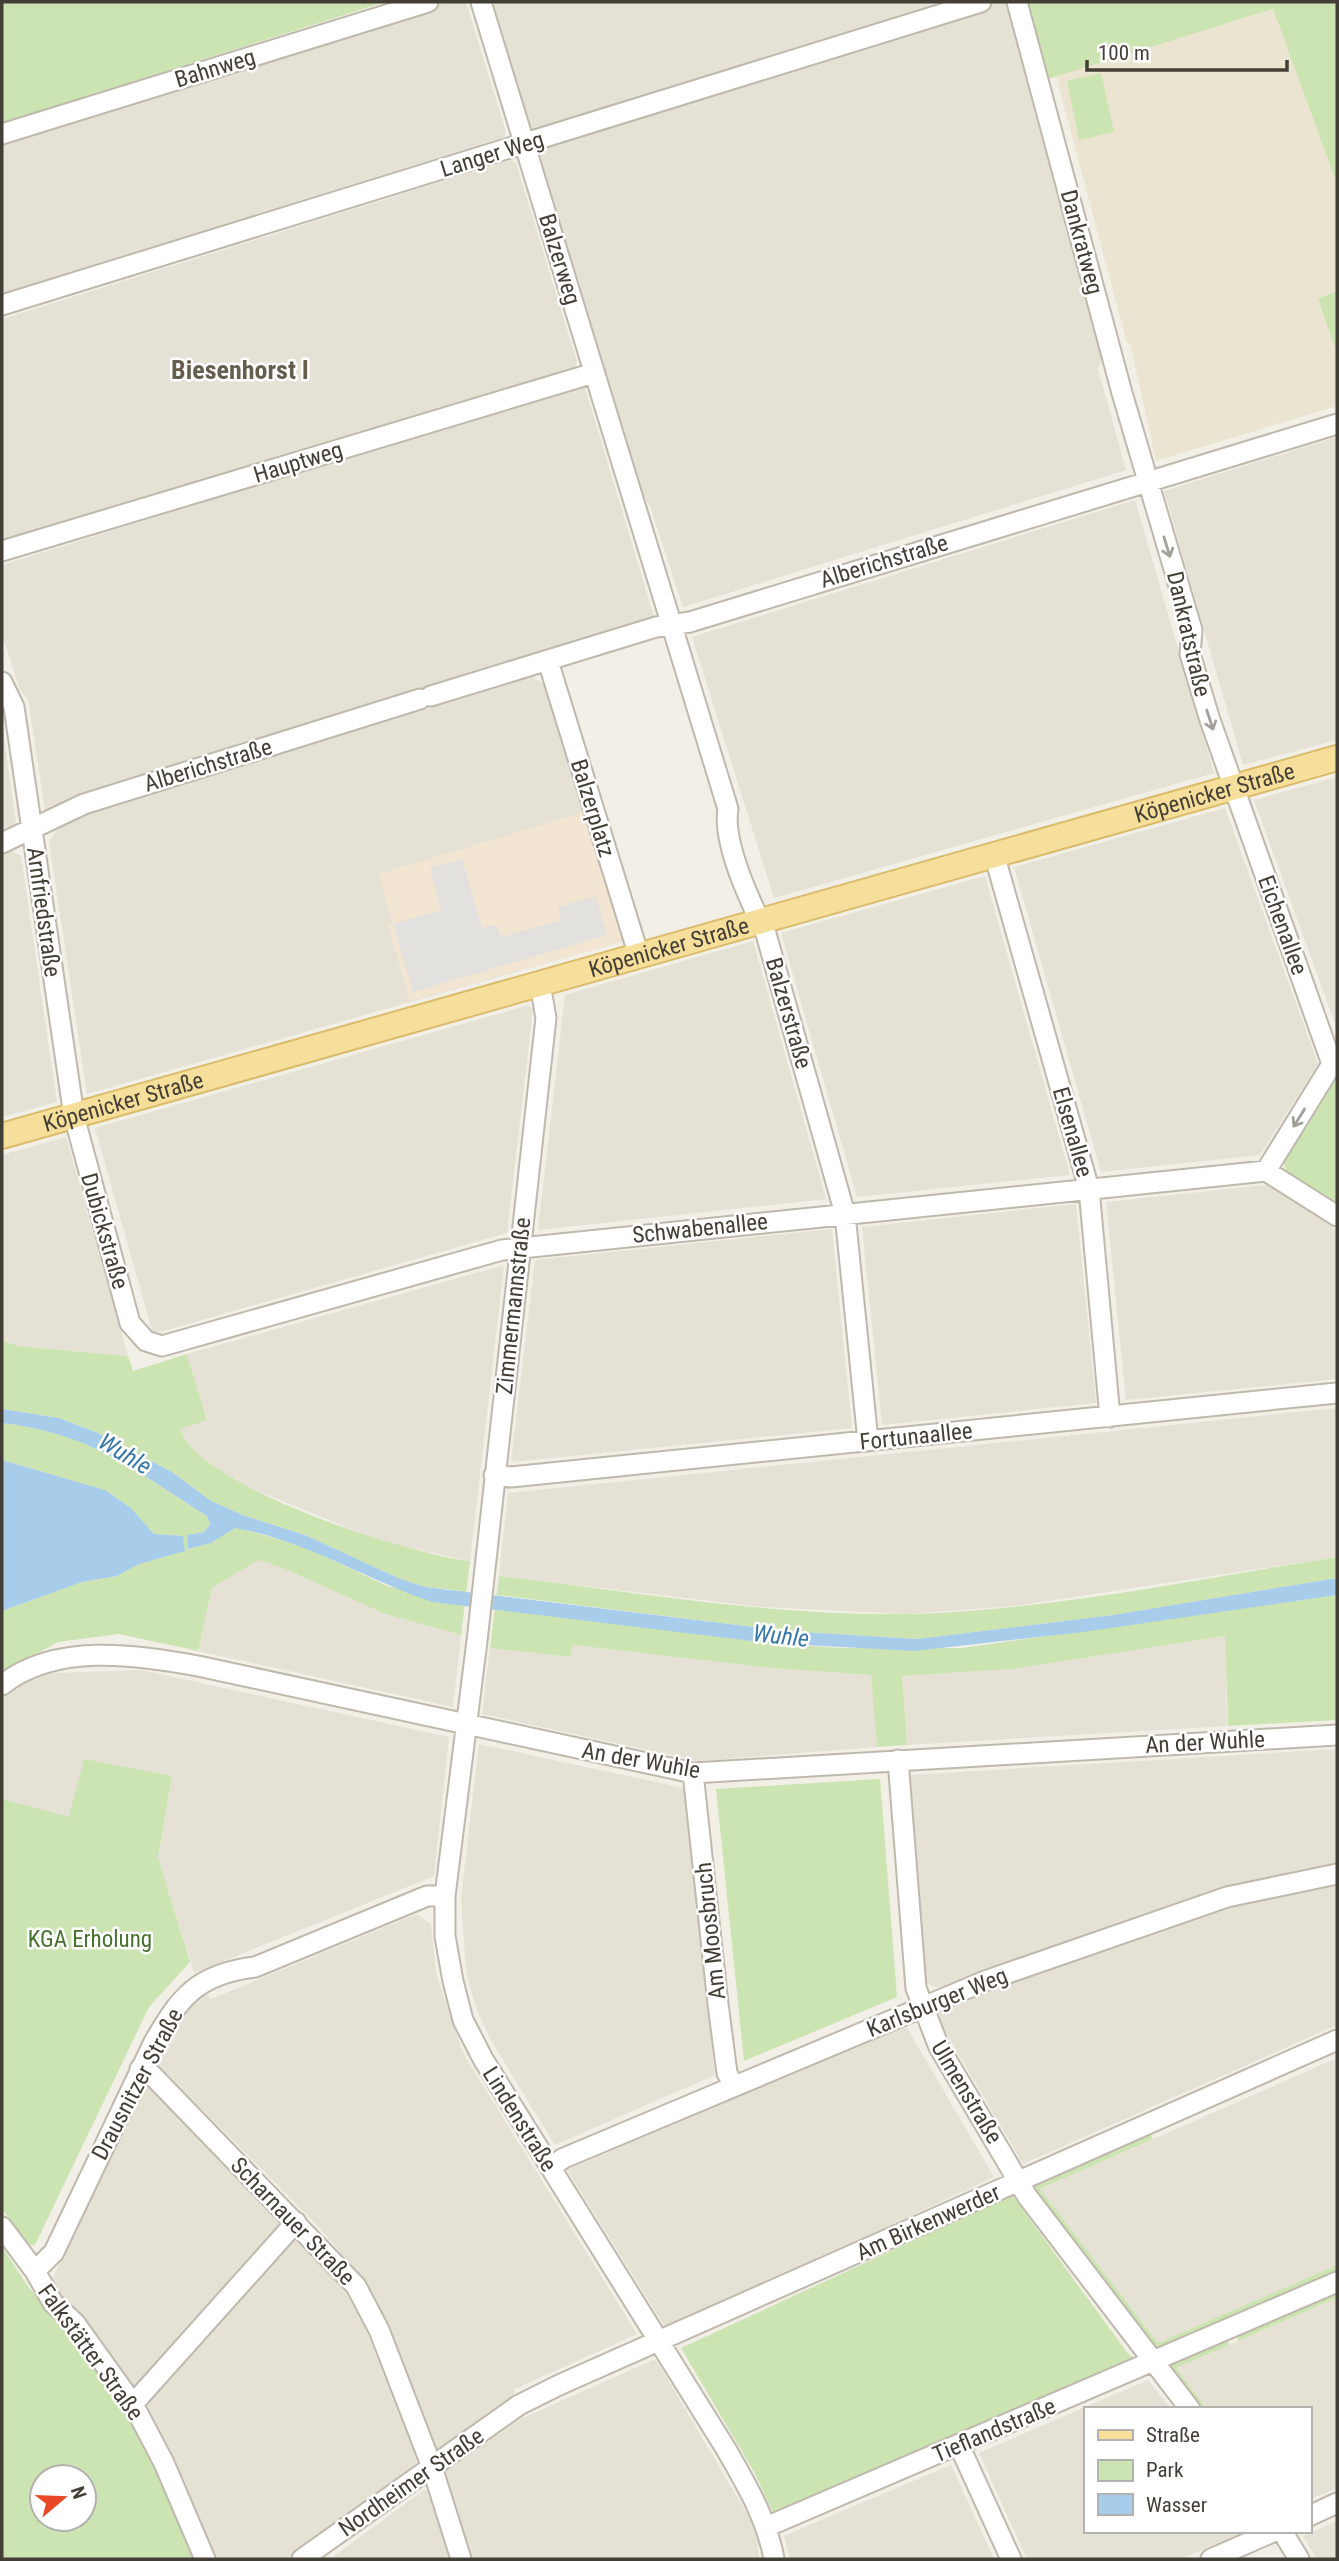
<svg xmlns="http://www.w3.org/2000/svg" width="1339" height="2561" font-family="'Roboto Condensed',sans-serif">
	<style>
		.residential { fill: #e5e1d5 }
		.commercial { fill: #f2e6d3 }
		.education { fill: #eae4d1 }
		.green { fill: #cce3b2; fill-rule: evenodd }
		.parking { fill: #e3e1de }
		.water { fill: #a7cdea }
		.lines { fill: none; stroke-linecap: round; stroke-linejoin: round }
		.minor-casing { stroke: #bfb9ad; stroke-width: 23 }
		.major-casing { stroke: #dabc6c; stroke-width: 28 }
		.minor { stroke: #fff; stroke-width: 19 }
		.major { stroke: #f6de9b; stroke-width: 24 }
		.oneway { stroke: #a29f9a }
		.labels { text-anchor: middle; stroke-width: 5; stroke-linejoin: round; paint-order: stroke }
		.street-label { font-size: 23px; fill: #443f36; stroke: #fff }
		.park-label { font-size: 23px; fill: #46712e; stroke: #fff }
		.water-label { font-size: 24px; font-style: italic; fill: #3876a7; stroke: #fff }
		.quarter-label { font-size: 26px; font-weight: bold; fill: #665d4e; stroke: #fff }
	</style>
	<rect width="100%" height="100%" fill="#f2efe7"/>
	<!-- residential -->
	<path class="residential" d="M446 2H466L506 132 504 137 2 293V139Z
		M488 2H1012L1106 351 1098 369 1126 470 683 607 650 506 643 497Z
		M511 160 516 163 577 362 575 367 2 545V319Z
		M584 384 654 617 84 793 45 811 28 699 20 690 2 634V565Z
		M1337 437V740L1243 765 1164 491Z
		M1135 500 1214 773 774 898 692 637Z
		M531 677 544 683 624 941 87 1094 49 842 57 829 92 812Z
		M2 723 16 824 2 831Z
		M1337 777V1029L1254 800Z
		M1225 808 1318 1064 1260 1155 1101 1172 1014 867Z
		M11 851 21 856 57 1102 2 1117V855Z
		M985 876 1070 1175 857 1197 781 933Z
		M753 941 826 1199 538 1230 565 995Z
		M529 1005 533 1009 507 1233 153 1334 95 1128Z
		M66 1137 128 1356 17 1346 2 1340V1155Z
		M1266 1185 1337 1230V1379L1126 1400 1106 1202Z
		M1076 1204 1096 1403 882 1425 862 1227Z
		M832 1229 852 1428 511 1462 535 1260Z
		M504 1265 470 1561 382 1542 229 1479 184 1443 180 1429 207 1419 187 1354Z
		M1337 1408V1557L1015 1606 906 1614 761 1607 499 1576 508 1493Z
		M258 1560 283 1568 385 1614 461 1635 453 1707 198 1651 212 1588Z
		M1225 1636 1227 1726 907 1745 902 1676 1012 1669Z
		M572 1645 770 1668 871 1675 877 1747 698 1761 482 1714 490 1648 569 1657Z
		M142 1670 449 1737 434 1876 194 1973 158 1857 172 1776 69 1818 2 1799V1692L28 1674Z
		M479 1744 684 1788 715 2075 555 2145 492 2042 477 2011 466 1971 461 1898Z
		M1337 1749V1864L1223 1888 936 1988 925 1982 910 1775Z
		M1337 1884V2025L1023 2164 938 2019 942 2007 1186 1920 1259 1898Z
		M417 1914 431 1924 436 1973 463 2053 637 2334 515 2389 514 2395 436 2450 382 2316 363 2279 319 2227 155 2062 175 2019 203 1990 211 1999Z
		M906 2026 994 2177 667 2330 567 2170Z
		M1337 2058V2265L1158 2343 1040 2189Z
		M143 2083 149 2085 314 2256 349 2297 364 2325 418 2462 287 2559H216L170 2453 120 2370 88 2326 50 2284Z
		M1337 2298V2488L1309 2500V2409H1207L1176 2368Z
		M653 2360 657 2361 757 2531 759 2559H465L442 2472 523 2418Z
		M1148 2380 1171 2409H1085V2531H1247L1180 2559H1027L979 2453Z
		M951 2465 994 2559H790L784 2536Z
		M424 2490 429 2491 450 2559H330Z
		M1337 2521V2559H1317L1303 2536Z"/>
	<!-- commercial -->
	<path class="commercial" d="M584 812 624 941 410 1001 388 925 393 923 379 874Z"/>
	<!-- education -->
	<path class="education" d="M1273 9 1337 184V406L1156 461 1130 343H1127L1056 76Z"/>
	<!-- green -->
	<path class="green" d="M2 2H385L2 123Z
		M1027 2H1337V184L1273 9 1048 79Z
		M1101 73 1114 132 1079 140 1067 81Z
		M1337 291V353L1318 299Z
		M1332 1079H1337V1207C1320 1196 1280 1180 1284 1157Z
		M2 1340 17 1346 128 1356 133 1371 187 1354 207 1420 180 1429C198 1487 410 1555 470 1561L461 1635 385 1614 283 1568 258 1560 212 1588 198 1651 119 1634 58 1642 2 1673V1611L82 1582 117 1576 139 1564 184 1551 179 1536 154 1534 131 1508 105 1490 2 1460V1423C92 1434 133 1469 207 1516L210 1524 204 1532 187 1535 188 1549 211 1543 235 1527 305 1547 389 1587 465 1591 425 1587 398 1578 305 1535 245 1516 211 1501 172 1472 98 1433 59 1418 2 1409Z
		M1337 1557V1578L1113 1615 917 1639 787 1631 497 1595 495 1608 769 1643 839 1648H962L1337 1595V1720L1228 1726 1225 1636 1012 1669 902 1676 907 1745 877 1747 871 1675 770 1668 573 1645 570 1657 490 1648 499 1576C634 1592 770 1616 906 1614 1047 1611 1197 1579 1337 1557Z
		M84 1759 172 1776 158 1857 190 1962 149 2007 35 2245H30L2 2209V1799L69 1817Z
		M880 1779 897 1997 744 2061 716 1789Z
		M1150 2133 1153 2139 1040 2189 1158 2343 1337 2265V2275L1159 2352 1033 2193 1036 2182Z
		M1012 2195 1129 2355 1136 2358 1106 2375 1103 2370 1097 2373 1099 2378 995 2421 993 2419 941 2441V2445L774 2514 754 2472 681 2348Z
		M2 2247 29 2288 72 2334 104 2377 154 2458 195 2559H2ZM42 2477H84V2519H42Z
		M1337 2289V2298L1238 2341 1237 2334Z
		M1226 2339 1229 2345 1176 2368 1207 2409H1197L1170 2367 1178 2357Z"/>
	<!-- parking -->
	<path class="parking" d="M462 859 482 928 496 924 499 934 505 936 561 920 558 907 596 896 607 935 413 992 393 924 441 910 430 868Z"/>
	<!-- water -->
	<path class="water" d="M2 1409 59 1418 98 1433 172 1472 211 1501 245 1516 305 1535 398 1578 425 1587 787 1631 917 1639 1113 1615 1337 1578V1595L1083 1632 914 1651 769 1643 433 1602C366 1580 306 1540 235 1528L211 1543 188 1549 187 1535 204 1532 210 1524 207 1516C133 1469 92 1434 2 1423Z
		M2 1460 105 1490 131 1508 154 1534 183 1536 185 1551 139 1564 117 1576 82 1582 2 1611Z"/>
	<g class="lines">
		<defs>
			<path id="minor" d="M481 2 728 809C722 843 751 903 766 934L845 1214 868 1441
				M1017 2 1122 393 1192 630 1190 654 1210 720 1332 1064
				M2 134 428 2
				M2 305 981 2
				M2 551 594 373
				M548 661 639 956
				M2 682 14 707 74 1116 130 1323 146 1341 162 1346 502 1250 1266 1171
				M431 696 656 627 690 622 1337 424
				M2 843 84 804 420 699
				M994 854 1089 1189 1110 1417
				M540 984 546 1018 477 1641 445 1896V1936L453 1981 463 2020 483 2059 726 2449C746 2484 767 2519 774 2559
				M1337 1066 1332 1064 1266 1171 1337 1216
				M494 1475 511 1477 1337 1393
				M2 1685C54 1643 135 1654 198 1666L693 1773 1337 1735
				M898 1760 916 1988 939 2047 1027 2196 1190 2409
				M693 1773 718 2004 727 2073 734 2086
				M140 2069 152 2075 356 2286 379 2330 432 2467 461 2559
				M550 2167 564 2158 985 1981 1227 1897 1337 1874
				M2 2227 35 2271 53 2303 75 2323 133 2404 164 2463 205 2559
				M35 2271 54 2252 153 2044C180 1996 198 1974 255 1967L427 1896H445
				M133 2404 296 2222
				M959 2445 1011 2559
				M1309 2516 1337 2503
				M766 2527 1337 2282
				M1282 2531 1299 2559
				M302 2559 519 2405 559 2385 1337 2040
				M1211 2559 1275 2531"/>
			<g id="major">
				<path id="s1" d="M2 1136 1337 758"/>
			</g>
		</defs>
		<!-- minor casing -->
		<use href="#minor" class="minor-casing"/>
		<!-- major casing -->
		<use href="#major" class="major-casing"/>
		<!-- minor -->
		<use href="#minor" class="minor"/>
		<!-- major -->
		<use href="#major" class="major"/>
	</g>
	<!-- one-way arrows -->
	<defs><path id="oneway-shaft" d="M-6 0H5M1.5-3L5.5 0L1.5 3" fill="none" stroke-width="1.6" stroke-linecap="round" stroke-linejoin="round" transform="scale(1.75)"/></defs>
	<g class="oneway">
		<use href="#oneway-shaft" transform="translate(1167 547) rotate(73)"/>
		<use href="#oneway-shaft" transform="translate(1210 720) rotate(72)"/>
		<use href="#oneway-shaft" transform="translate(1299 1118) rotate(122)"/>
	</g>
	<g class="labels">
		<!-- street labels -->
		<g class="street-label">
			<text transform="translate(215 68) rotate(-17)" y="8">Bahnweg</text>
			<text transform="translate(492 154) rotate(-17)" y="8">Langer Weg</text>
			<text transform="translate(1082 242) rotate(75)" y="8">Dankratweg</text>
			<text transform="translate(560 259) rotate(73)" y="8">Balzerweg</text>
			<text transform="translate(298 462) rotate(-17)" y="8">Hauptweg</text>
			<text transform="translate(884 561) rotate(-17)" y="8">Alberichstraße</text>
			<text transform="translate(1189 634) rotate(77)" y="8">Dankratstraße</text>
			<text transform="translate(208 765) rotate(-17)" y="8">Alberichstraße</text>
			<text dy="8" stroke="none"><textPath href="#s1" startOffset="1260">Köpenicker Straße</textPath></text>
			<text transform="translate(593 808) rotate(73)" y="8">Balzerplatz</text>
			<text transform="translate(44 912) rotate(82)" y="8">Arnfriedstraße</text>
			<text transform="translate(1283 925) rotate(70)" y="8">Eichenallee</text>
			<text dy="8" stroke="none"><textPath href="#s1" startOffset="693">Köpenicker Straße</textPath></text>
			<text transform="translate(789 1013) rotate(74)" y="8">Balzerstraße</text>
			<text dy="8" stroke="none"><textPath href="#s1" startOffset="126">Köpenicker Straße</textPath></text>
			<text transform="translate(1073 1132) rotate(74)" y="8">Elsenallee</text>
			<text transform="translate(700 1228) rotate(-6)" y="8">Schwabenallee</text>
			<text transform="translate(105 1231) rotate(74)" y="8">Dubickstraße</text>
			<text transform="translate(513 1306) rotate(-84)" y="8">Zimmermannstraße</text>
			<text transform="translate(916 1436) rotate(-6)" y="8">Fortunaallee</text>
			<text transform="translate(1205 1742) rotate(-3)" y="8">An der Wuhle</text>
			<text transform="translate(641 1760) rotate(10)" y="8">An der Wuhle</text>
			<text transform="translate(710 1931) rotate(-96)" y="8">Am Moosbruch</text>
			<text transform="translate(937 2002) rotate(-22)" y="8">Karlsburger Weg</text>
			<text transform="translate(137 2084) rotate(-62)" y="8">Drausnitzer Straße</text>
			<text transform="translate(967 2092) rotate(59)" y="8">Ulmenstraße</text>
			<text transform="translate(520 2119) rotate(58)" y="8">Lindenstraße</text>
			<text transform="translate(293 2221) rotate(46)" y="8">Scharnauer Straße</text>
			<text transform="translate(928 2222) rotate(-24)" y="8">Am Birkenwerder</text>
			<text transform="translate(91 2352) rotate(54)" y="8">Falkstätter Straße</text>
			<text transform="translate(994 2430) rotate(-23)" y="8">Tieflandstraße</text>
			<text transform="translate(411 2482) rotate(-35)" y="8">Nordheimer Straße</text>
		</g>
		<!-- park labels -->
		<g class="park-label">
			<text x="90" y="1947">KGA Erholung</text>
		</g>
		<!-- water labels -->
		<g class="water-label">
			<text transform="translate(125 1454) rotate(31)" y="8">Wuhle</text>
			<text transform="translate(781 1636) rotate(6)" y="8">Wuhle</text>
		</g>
		<!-- quarter labels -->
		<g class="quarter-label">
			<text x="240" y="379">Biesenhorst I</text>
		</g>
	</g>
	<!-- border -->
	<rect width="1339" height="2561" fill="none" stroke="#443f36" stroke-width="7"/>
	<!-- legend -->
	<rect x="1084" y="2407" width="228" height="126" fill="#ffffff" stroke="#b4b2af" stroke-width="2"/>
	<rect x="1098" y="2430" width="35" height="10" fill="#f6de9b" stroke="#b4b2af" stroke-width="2"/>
	<text x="1146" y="2442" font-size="21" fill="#443f36">Straße</text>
	<rect x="1098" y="2460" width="35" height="21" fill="#cce3b2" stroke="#b4b2af" stroke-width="2"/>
	<text x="1146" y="2477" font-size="21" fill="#443f36">Park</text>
	<rect x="1098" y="2494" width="35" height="21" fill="#a7cdea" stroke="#b4b2af" stroke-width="2"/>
	<text x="1146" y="2512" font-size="21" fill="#443f36">Wasser</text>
	<!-- north arrow -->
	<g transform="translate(63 2498) rotate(71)"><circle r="33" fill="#ffffff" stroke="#b4b2af" stroke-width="2"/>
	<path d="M0-5L12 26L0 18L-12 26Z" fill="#e94827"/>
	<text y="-10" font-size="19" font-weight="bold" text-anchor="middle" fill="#443f36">N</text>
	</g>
	<!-- scale -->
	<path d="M1087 60v10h200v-10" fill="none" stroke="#443f36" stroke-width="3.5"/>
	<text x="1098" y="60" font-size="21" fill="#443f36" stroke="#ffffff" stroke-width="5" paint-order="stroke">100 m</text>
</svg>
